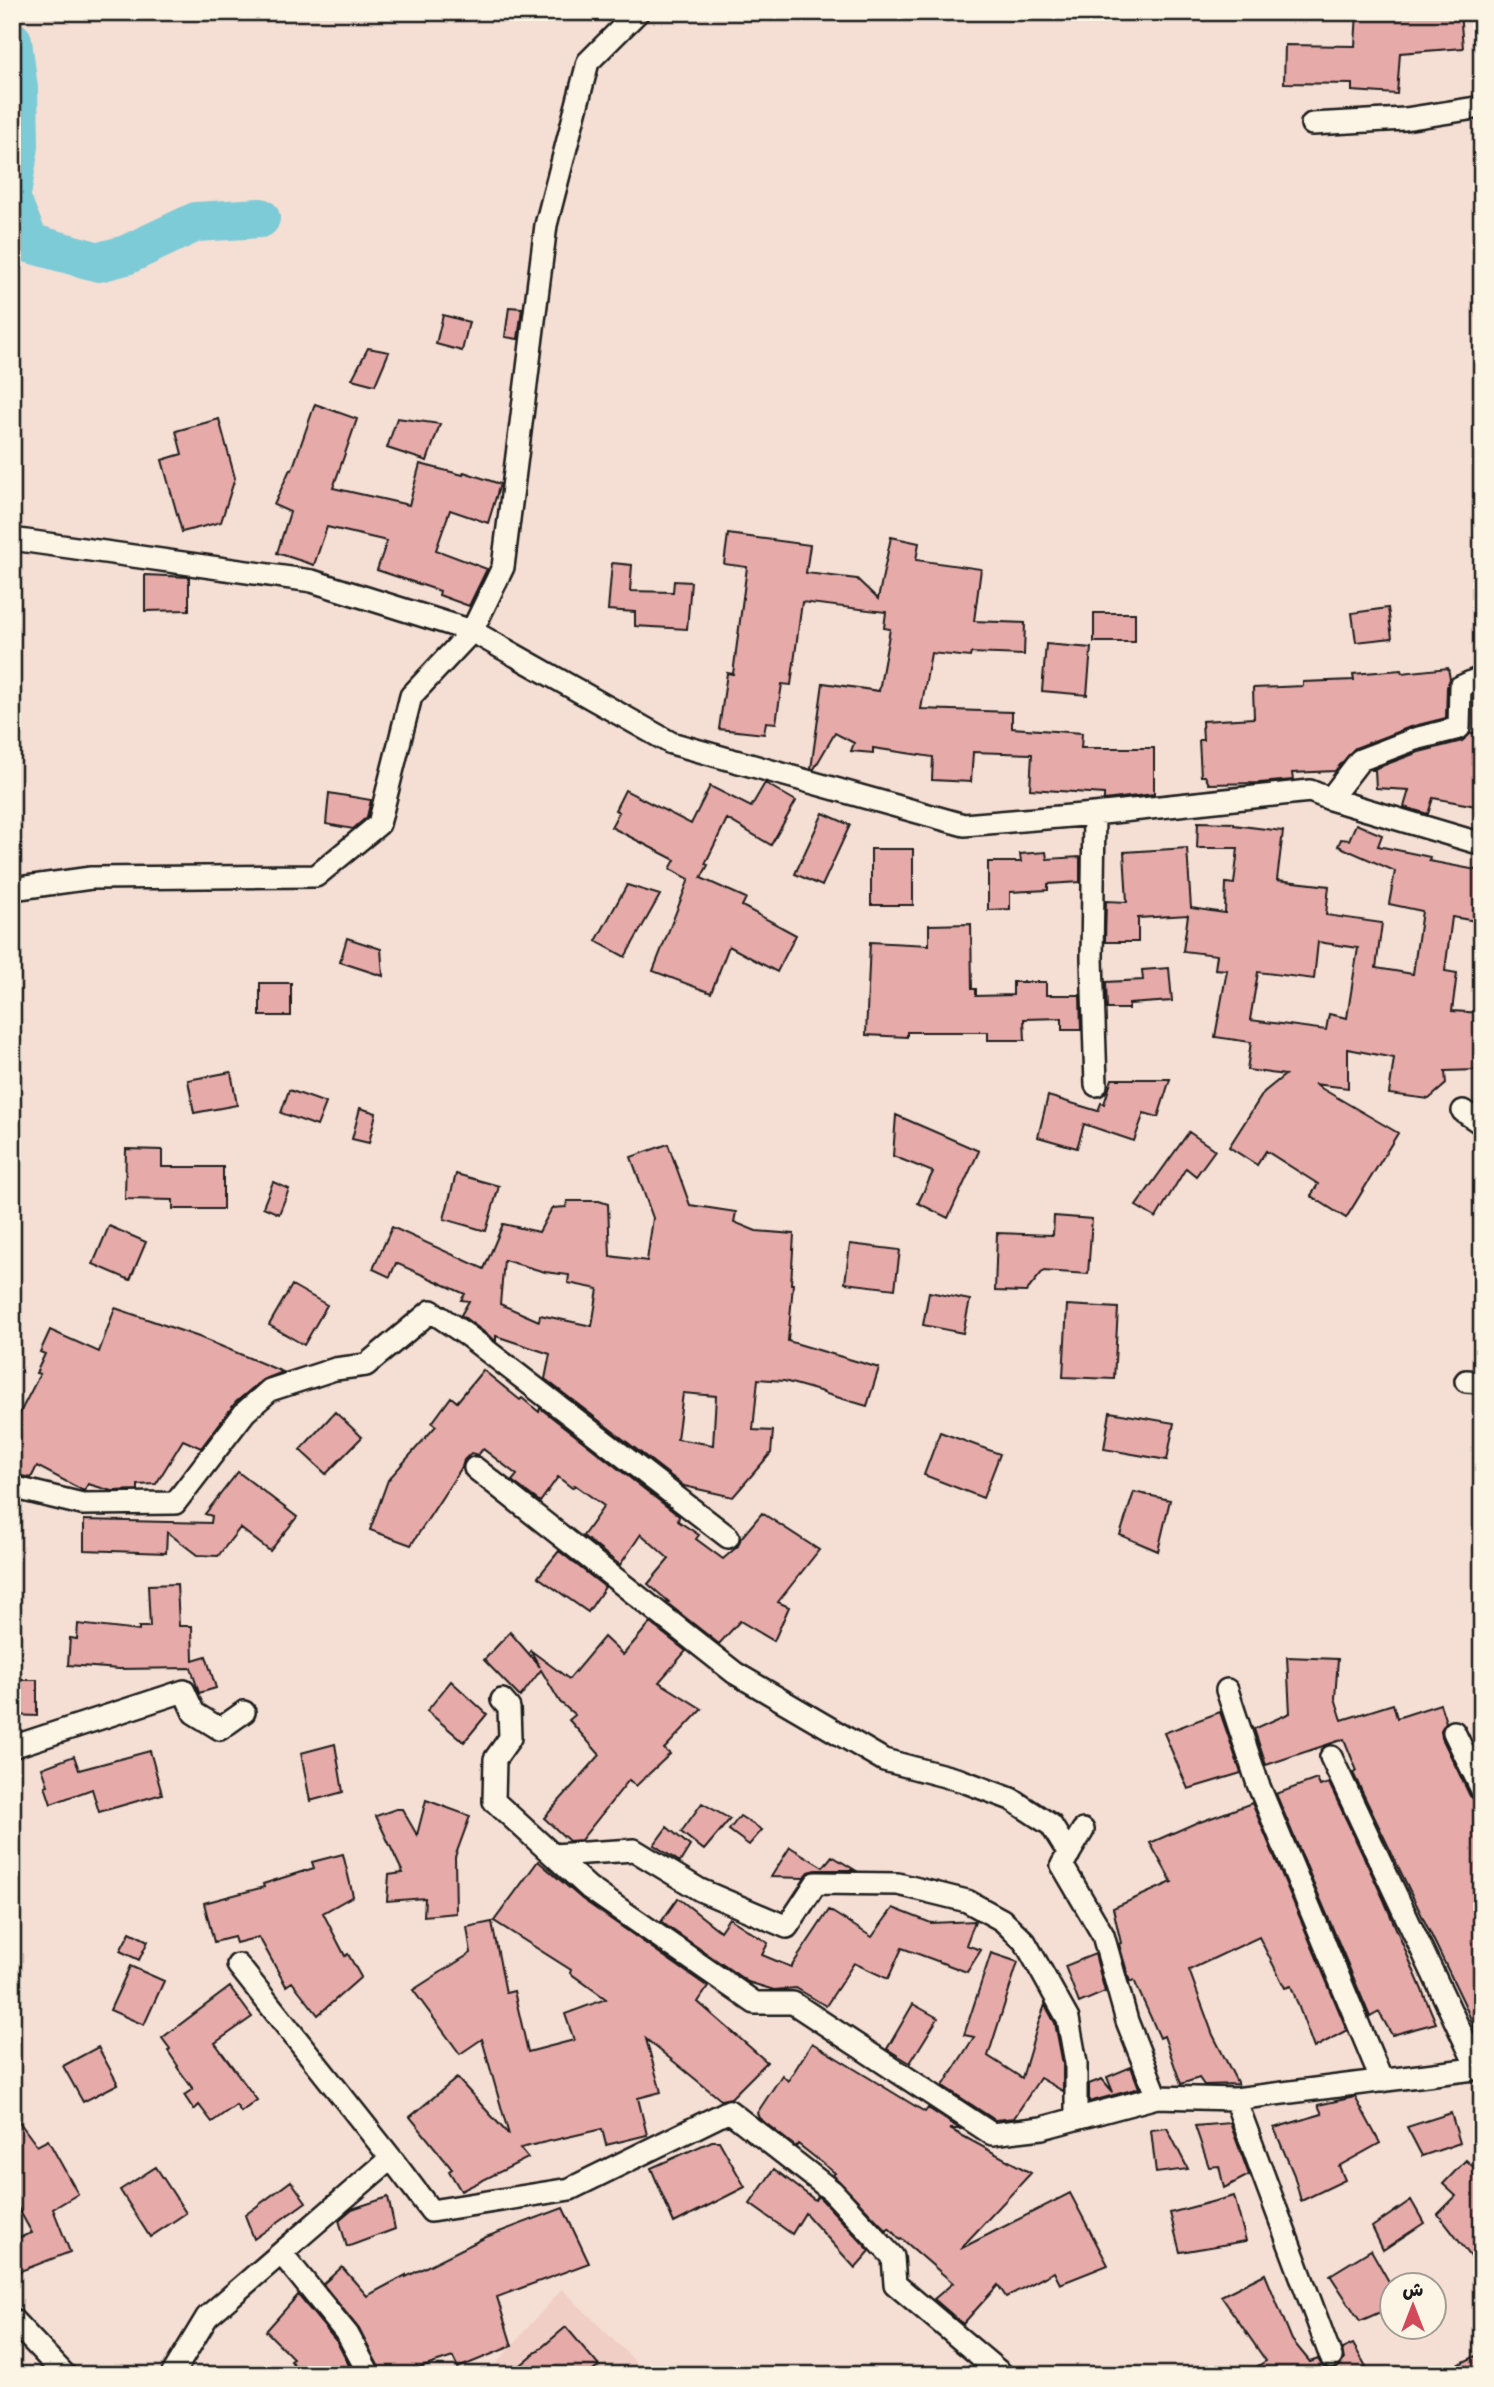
<svg xmlns="http://www.w3.org/2000/svg" width="1494" height="2387" font-family="Mynerve,'Playpen Sans Arabic',sans-serif">
	<style>
		.built { fill: #f0cec6 }
		.lines { fill: none; stroke-linecap: round; stroke-linejoin: round }
		.river { stroke: #7ccbd7; stroke-width: 40 }
		.building { fill: #e6aaa9; stroke: #1c1c1c; stroke-width: 2; fill-rule: evenodd }
		.minor-casing { stroke: #1c1c1c; stroke-width: 26 }
		.minor { stroke: #fcf5e5; stroke-width: 21 }
	</style>
	<rect width="100%" height="100%" fill="#f5ded3"/>
	<filter id="ink" filterUnits="userSpaceOnUse"><feTurbulence type="fractalNoise" baseFrequency=".0143" numOctaves="2"/><feDisplacementMap in="SourceGraphic" scale="14" xChannelSelector="R" yChannelSelector="G"/><feConvolveMatrix kernelMatrix="1 2 1 2 8 2 1 2 1" color-interpolation-filters="sRGB"/></filter>
	<g filter="url(#ink)">
		<!-- built -->
		<path class="built" d="M562 2289 649 2375H486Z
			M12 2357 33 2375H12Z"/>
		<g class="lines">
			<!-- river -->
			<path class="river" d="M12 41 18 89 19 146 12 189
				M12 202 29 243 99 262 126 255 196 222 260 218"/>
		</g>
		<!-- building -->
		<path class="building" d="M1357 12H1460L1463 48 1400 53 1397 94 1352 91V84L1284 83 1285 45 1355 46Z
			M509 307 522 308 518 339 505 337Z
			M443 315 469 322 462 351 436 344Z
			M368 348 389 352 375 385 352 379Z
			M315 404 357 419 333 488 409 505 420 464 463 475 464 472 500 484 488 523 450 510 436 550 487 569 469 606 439 595 440 591 377 570 387 541 327 527 314 565 277 553 290 512 274 505 290 469 292 470Z
			M397 418 440 424 427 461 387 448Z
			M219 419 235 478 221 522 182 532 162 460 182 454 176 431Z
			M728 534 810 545 806 573 857 579 878 599 891 537 919 543 916 560 981 569 974 621 1025 623 1024 655 971 653 970 657 931 653 921 709 1012 712V728L1082 733 1081 748H1154V794L1104 800V794L1030 789 1032 754 973 752 971 782 932 780 933 757 873 748V753L851 751 854 743 835 733 814 769H811L823 683 879 691 890 629 884 628 886 612 802 602 791 685 782 684 776 723 766 722 764 734 719 729 727 673 733 674 747 567 724 564Z
			M612 563 632 565 630 591 673 592 674 581 691 582 687 629 635 626V612L608 610Z
			M145 575 189 577V610L145 611Z
			M1388 608 1392 638 1356 642 1352 613Z
			M1094 613H1135V642H1094Z
			M1046 644 1091 648 1087 695 1042 691Z
			M1448 668 1450 679 1447 687 1446 718 1410 727 1355 748 1335 771 1292 773 1293 780 1259 783 1209 784 1205 776H1201L1199 740H1203L1202 721 1254 718 1253 688 1303 686V682L1354 680 1353 674 1401 670 1402 673Z
			M1482 729V775L1476 776V806L1433 798 1428 814 1404 807 1409 790 1376 788 1375 770H1371L1419 752 1462 741 1470 734Z
			M765 783 796 801 771 845 727 819 705 864 708 865 701 878 746 898 742 906 796 935 777 972 729 946 711 993 653 971 689 879 670 869 675 860 611 827 619 812 615 810 625 790 691 824 710 786 751 807Z
			M329 793 371 800 367 817 353 829 326 824Z
			M823 813 850 825 822 886 795 874Z
			M1198 822 1234 823V825L1283 831 1277 880 1329 886 1326 915 1382 923 1376 968 1413 974 1422 911 1389 904 1395 871 1338 846 1341 839 1349 840 1356 824 1382 835 1378 846 1430 857 1429 861 1482 871V922L1452 917 1445 971 1457 973 1452 1011 1482 1013 1478 1070 1445 1071 1446 1084 1429 1099 1389 1094 1394 1058 1348 1049V1088L1314 1084 1398 1133 1346 1218 1311 1196 1318 1184 1266 1151 1257 1165 1229 1147 1264 1092 1285 1075 1247 1070 1251 1042 1215 1037 1227 970 1215 969 1217 955 1183 951 1188 915 1138 918V942H1105L1106 901 1127 902 1124 852 1187 848 1191 908 1225 913 1226 883 1234 884 1238 848H1197ZM1318 942 1358 948 1347 1018 1329 1014 1326 1030 1250 1020 1258 972 1314 979Z
			M871 849H913V905H871Z
			M1046 852 1047 859 1080 857V882L1048 884V890L1010 892V909L988 910V862H1021L1020 854Z
			M627 885 660 895 625 957 596 941Z
			M971 924 972 989H976V996L1013 995V982H1046V995H1080L1081 1030H1062V1018L1024 1019 1025 1040H988V1032H907V1037L866 1035 870 942 929 945V925Z
			M347 938 381 949 383 976 340 962Z
			M1169 968 1172 1001 1129 1004V1009H1107L1106 982 1143 980 1142 970Z
			M260 983H291V1016H260Z
			M231 1072 237 1105 194 1113 188 1080Z
			M1112 1079H1170L1158 1117 1144 1113 1134 1141 1084 1124 1077 1148 1038 1137 1048 1096 1098 1111 1101 1103 1104 1104Z
			M289 1090 326 1103 317 1126 281 1113Z
			M360 1108 376 1113 369 1143 352 1139Z
			M896 1115 979 1151 948 1218 918 1203 933 1172 893 1156Z
			M1189 1132 1215 1150 1196 1176 1186 1168 1156 1218 1136 1206Z
			M668 1144 690 1205 736 1212 734 1222 756 1231 794 1234 791 1284H793L788 1341 879 1368 867 1406 823 1393V1392L784 1381 758 1379 753 1430 773 1431 771 1453 733 1497 684 1486 545 1379 550 1354 496 1336V1341L461 1315 469 1301 461 1300 465 1294 396 1263 390 1277 373 1269 392 1227 484 1269 503 1224 539 1232 552 1208 566 1207 567 1201H599L608 1204 610 1256 647 1261 653 1218 631 1157ZM504 1260 545 1272 569 1275 568 1283 598 1289 592 1326 540 1315 539 1321 500 1304ZM683 1393 716 1396 713 1445 677 1439Z
			M126 1149 162 1150V1167H223V1209H173V1200L125 1199Z
			M456 1174 499 1186 486 1231 444 1219Z
			M273 1182 289 1189 279 1214 263 1207Z
			M1054 1216 1092 1219 1088 1274 1043 1271 1026 1292 995 1291 997 1233 1053 1235Z
			M109 1226 146 1242 130 1280 93 1264Z
			M850 1244 900 1250 895 1289 845 1283Z
			M292 1285 327 1305 304 1345 269 1325Z
			M929 1292 970 1300 963 1333 923 1325Z
			M1067 1305 1118 1308 1114 1379 1063 1377Z
			M115 1308 199 1337 283 1372 262 1380 236 1402 201 1448 183 1440 156 1484 138 1485V1490L112 1491 88 1484 84 1491 37 1466 31 1478 12 1474V1428L40 1374 36 1373 45 1354 40 1352 50 1330 99 1352Z
			M483 1370 520 1400 522 1398 539 1412 540 1408 679 1516 678 1521 699 1535 696 1539 723 1559 738 1546 741 1538 762 1513 819 1550 778 1602 789 1607 774 1641 740 1621 719 1644 667 1603 669 1602 648 1584 669 1559 641 1534 620 1565 583 1536 604 1506 575 1485 572 1488 558 1477 540 1502 512 1481 517 1475 483 1449 478 1455 471 1453 464 1460 462 1467 411 1545 370 1530 388 1480 436 1426 432 1423 451 1397 457 1402Z
			M335 1412 362 1437 326 1474 300 1450Z
			M1110 1412 1174 1423 1167 1460 1104 1449Z
			M940 1432 1000 1454 983 1498 924 1475Z
			M238 1472 297 1517 270 1551 240 1528 218 1556 197 1555 167 1532 166 1553 84 1550V1520L211 1523 212 1516 205 1514Z
			M1134 1492 1170 1500 1158 1551 1120 1535Z
			M559 1551 605 1587 588 1612 538 1577Z
			M177 1584 179 1626H192L193 1660 206 1656 216 1688 199 1693 191 1668 119 1669 68 1665 70 1638 77 1639 78 1624 139 1631V1627H150L148 1585Z
			M650 1623 686 1651 659 1682 702 1709 664 1749 670 1754 636 1786 629 1780 581 1840 569 1841 544 1818 600 1755 569 1720 575 1715 560 1702 541 1670 520 1697 484 1660 510 1632 540 1667 530 1650 569 1679 604 1637 623 1655Z
			M1287 1657 1338 1659 1335 1698 1342 1720 1393 1704 1397 1718 1440 1704 1446 1722 1441 1730 1442 1738 1470 1796 1478 1802 1482 1809V2046L1464 2003 1353 1773 1357 1771 1344 1739 1266 1765 1254 1729 1290 1713Z
			M12 1680H37V1716L12 1715Z
			M451 1681 487 1714 464 1742 427 1711Z
			M1220 1712 1241 1773 1188 1789 1164 1733Z
			M335 1744 343 1792 310 1801 301 1753Z
			M150 1751 162 1794 99 1812 92 1789 51 1804 45 1786 48 1785 42 1768 74 1756 79 1770Z
			M1317 1779 1320 1786 1329 1783 1384 1900 1436 2023 1392 2035 1379 2012 1370 2017 1276 1794Z
			M426 1800 470 1816 455 1857 456 1913 424 1916 425 1898 387 1901 389 1875 403 1873 376 1816 396 1809H402L417 1835Z
			M702 1803 730 1819 704 1850 681 1832Z
			M1252 1803 1347 2030 1314 2048 1291 1986 1285 1988 1259 1937 1189 1970 1213 2035 1238 2084 1204 2085 1199 2078 1181 2084 1164 2036 1160 2038 1134 1980 1130 1982 1119 1944 1121 1943 1113 1908 1172 1882 1150 1843 1200 1821V1822Z
			M740 1816 762 1830 749 1845 729 1830Z
			M667 1827 690 1846 680 1862 654 1845Z
			M790 1847 823 1867 832 1856 855 1870H816L809 1872 804 1878 771 1877Z
			M343 1854 353 1896 323 1913 345 1956 348 1954 361 1977 318 2015 292 1982 286 1986 259 1937 236 1943 234 1937 214 1942 204 1903 264 1887 263 1884 314 1868 312 1862Z
			M538 1861 582 1899 708 1987 698 2002 767 2062 731 2098 721 2100 646 2039 661 2092 638 2098 647 2135 606 2145 602 2129 520 2148 528 2158 461 2191 449 2171 452 2169 410 2117 457 2078 509 2135 482 2039 460 2054 413 1990 471 1953 467 1927 492 1922 506 1993 514 1991 528 2052 574 2040 565 2014 606 1999 570 1973 571 1970 494 1921Z
			M678 1898 720 1931 729 1918 768 1943 762 1955 791 1967 829 1910 872 1937 893 1908 931 1923 975 1921 966 1945 981 1950 967 1972 902 1948 888 1979 854 1963 826 2006 796 1988 774 1990 748 1982 661 1922Z
			M130 1932 148 1941 139 1960 120 1951Z
			M991 1953 1018 1962 988 2056 1022 2078 1038 2024 1045 2005 1055 2023 1063 2064V2091L1040 2078 1014 2118 995 2120 943 2086 974 2037 964 2035Z
			M1095 1954 1105 1992 1079 2003 1065 1966Z
			M130 1966 164 1981 144 2025 110 2010Z
			M230 1987 252 2017 215 2043 257 2100 241 2112 236 2105 212 2122 199 2105 194 2110 184 2095 193 2089 177 2067 178 2066 168 2051 170 2049 162 2038Z
			M913 2004 938 2018 910 2063 887 2049Z
			M812 2043 925 2112 928 2108 960 2129H950L1031 2173 960 2249 1070 2193 1108 2265 1060 2284 1054 2272 1006 2297 998 2285 963 2324 934 2299 953 2283 902 2239 900 2240 889 2228 887 2231 833 2175 835 2173 798 2144 796 2147 759 2118 757 2113 782 2075 788 2081Z
			M98 2047 118 2084 83 2102 63 2066Z
			M1131 2067 1139 2088 1089 2102V2084L1102 2079 1113 2092 1107 2077Z
			M1355 2097 1380 2143 1339 2166 1345 2180 1301 2201 1294 2175 1274 2128 1322 2114 1318 2105Z
			M12 2112 37 2146 48 2140 78 2194 53 2209 70 2252 18 2272 12 2259V2240L32 2233 12 2197Z
			M1451 2113 1460 2143 1422 2156 1407 2127Z
			M1230 2123 1249 2175 1224 2188 1219 2166 1209 2167 1195 2126Z
			M1167 2128 1188 2169 1156 2173 1151 2130Z
			M712 2141H719L745 2187 674 2223 651 2168Z
			M1466 2160 1482 2175V2271L1438 2214 1456 2196 1443 2184Z
			M156 2167 186 2213 150 2237 120 2190Z
			M774 2169 815 2200 818 2196 823 2201 870 2251 855 2268 805 2213 792 2234 750 2204Z
			M291 2181 306 2202 254 2239 245 2215Z
			M1234 2196 1246 2241 1180 2252 1170 2213Z
			M388 2197 395 2229 347 2247 339 2220 352 2209Z
			M1411 2200 1424 2223 1383 2250 1372 2227Z
			M563 2208 589 2263 497 2297 512 2346 458 2368 453 2357 398 2375H382L359 2329 323 2284 342 2267 367 2296 406 2275V2277L486 2237Z
			M1371 2250 1392 2287V2307L1360 2321 1330 2275Z
			M1265 2274 1292 2340 1310 2362 1318 2359 1323 2367 1329 2370 1336 2369 1344 2360 1342 2349 1353 2344 1371 2375H1243L1266 2361 1221 2296Z
			M298 2295 337 2342 354 2375H302L290 2360 293 2358 266 2331Z
			M566 2327 599 2366 588 2375H509Z
			M1482 2353V2375H1436Z"/>
		<g class="lines">
			<defs>
				<path id="minor" d="M1312 124 1405 119 1482 107
					M12 539 312 581 472 631 671 743 964 825 1094 814 1310 791 1330 799 1482 844
					M1330 799 1360 760 1415 739 1459 728 1460 687 1482 677
					M1094 814 1092 958 1096 1085
					M12 889 91 878 316 876 379 824 411 696 472 631 503 567 546 225 588 62 638 12
					M1463 1111 1482 1124
					M1466 1381 1482 1382
					M475 1468 735 1673 884 1760 960 1780 1011 1799 1051 1825 1069 1854
					M12 1487 82 1504 175 1503 245 1412 270 1390 335 1369 366 1365 431 1311 468 1336 728 1537
					M1227 1690 1258 1784 1382 2081
					M502 1700 509 1708 510 1738 495 1759 494 1801 589 1888 755 2003H793L992 2134 1042 2128 1157 2097 1235 2099 1482 2068
					M1454 1732 1482 1790
					M12 1747 184 1691 194 1713 220 1729 244 1712
					M1331 1757 1478 2069
					M1083 1830 1062 1865 1103 1935 1127 2021 1157 2097
					M553 1855 634 1850 700 1890 787 1927 816 1883 898 1884 967 1901 1002 1920 1025 1942 1068 2019 1076 2063V2119
					M1235 2099 1331 2357
					M391 2158 431 2211 570 2189 729 2111 832 2191 893 2257 895 2284 1003 2375
					M282 2254 348 2335 368 2372 367 2375
					M12 2319 65 2375
					M172 2375 207 2317 391 2158 238 1965"/>
			</defs>
			<!-- minor casing -->
			<use href="#minor" class="minor-casing"/>
			<!-- minor -->
			<use href="#minor" class="minor"/>
		</g>
	</g>
	<!-- margin -->
	<rect width="1494" height="2387" fill="none" stroke="#fcf5e5" stroke-width="42"/>
	<rect x="21" y="21" width="1452" height="2345" fill="none" stroke="#1c1c1c" stroke-width="2.5" filter="url(#ink)"/>
	<!-- north arrow -->
	<g transform="translate(1413 2306)"><circle r="33" fill="#fcf5e5" stroke="#a29e95" stroke-width="2"/>
	<path d="M0-5L12 26L0 18L-12 26Z" fill="#d1495b"/>
	<text y="-10" font-size="19" font-weight="bold" text-anchor="middle" fill="#1c1c1c">ش</text>
	</g>
</svg>
